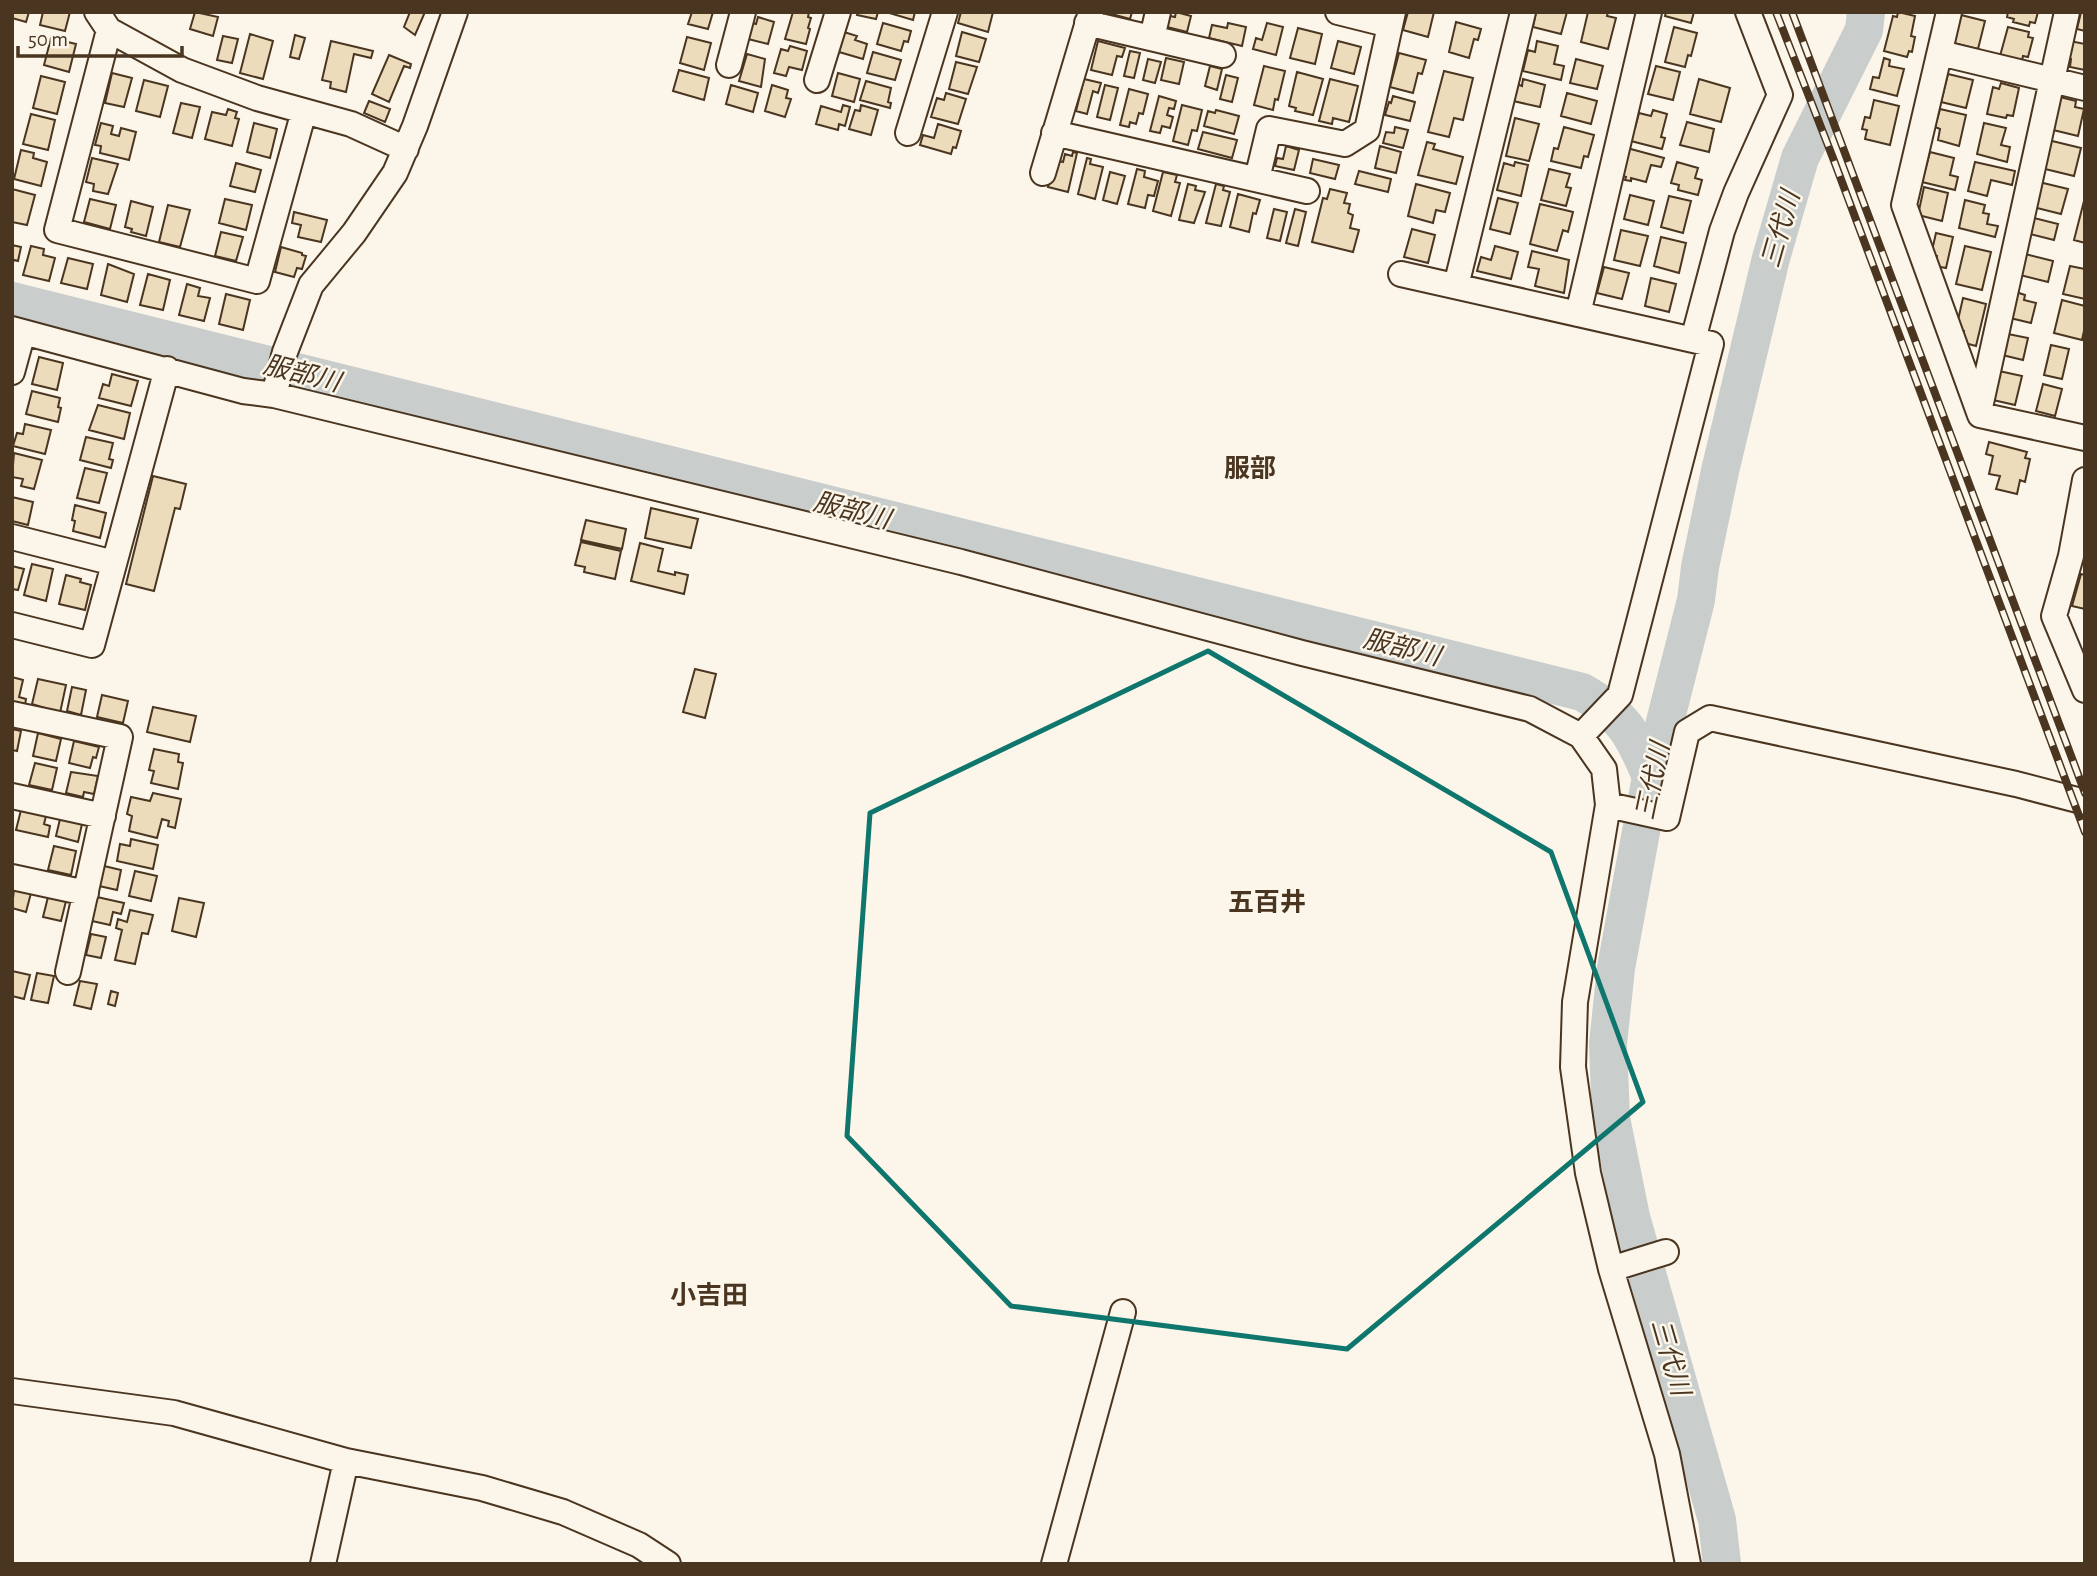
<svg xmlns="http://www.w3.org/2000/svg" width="2097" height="1576" font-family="'Alegreya Sans','Noto Sans JP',sans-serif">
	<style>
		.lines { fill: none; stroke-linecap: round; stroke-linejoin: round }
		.river { stroke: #c9cecd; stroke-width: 38 }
		.building { fill: #ecdcbc; stroke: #4a3520; stroke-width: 2 }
		.minor-casing { stroke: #4a3520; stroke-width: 28 }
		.minor { stroke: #fbf6e9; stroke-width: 24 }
		.rail-casing { stroke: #4a3520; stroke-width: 8 }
		.rail { stroke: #fbf6e9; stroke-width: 5; stroke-dasharray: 16; stroke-linecap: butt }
		.marked { fill: none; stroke: #0f766e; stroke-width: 5; stroke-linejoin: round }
		.labels { text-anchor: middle; stroke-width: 5; stroke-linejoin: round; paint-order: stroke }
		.water-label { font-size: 26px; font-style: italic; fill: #4a3520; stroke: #fbf6e9 }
		.neighbourhood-label { font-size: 26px; font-weight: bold; fill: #4a3520; stroke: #fbf6e9 }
	</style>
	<rect width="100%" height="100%" fill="#fbf6e9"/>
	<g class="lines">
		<!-- river -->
		<path class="river" d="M12 301 1582 692C1623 715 1633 733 1651 777
			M1722 1564 1717 1520 1631 1217 1611 1118 1608 1044 1616 968 1651 777 1696 600 1700 567 1720 471 1771 258 1800 158 1864 30 1866 12"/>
	</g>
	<!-- building -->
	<path class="building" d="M12 12H29L26 22 12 18Z
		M43 12H70L65 31 40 25Z
		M195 12 218 17 213 36 190 29Z
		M410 12H425L415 35 404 27Z
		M692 12H713L708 29 688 24Z
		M793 12H809L808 17 811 18 808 28 810 29 806 44 785 39Z
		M858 12H878L876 19 857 15Z
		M886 12H915L913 20Z
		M961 12H993L988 32 958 23Z
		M1104 12H1132L1130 19Z
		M1176 12 1191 16 1187 32 1167 27 1170 16 1175 17Z
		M1408 12H1434L1428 37 1403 30Z
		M1536 12H1567L1561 34 1533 27Z
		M1588 12H1608L1607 16 1616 18 1608 49 1581 42Z
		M1666 12H1694L1691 23 1665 16Z
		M1898 12 1915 16 1911 36 1915 37 1912 52 1909 51 1907 57 1884 51 1893 16 1897 17Z
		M2008 12H2038L2035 23 2030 22 2029 26 2013 22 2014 19 2007 17Z
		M2081 12H2085V31L2077 29Z
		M1961 15 1985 21 1978 49 1954 43Z
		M758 17 774 22 768 44 748 39 752 23 756 24Z
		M1456 22 1481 29 1478 40 1474 39 1469 58 1449 52Z
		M883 23 911 31 908 42 904 41 901 51 877 44Z
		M1228 23 1246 27 1242 46 1209 38 1212 25 1227 28Z
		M1267 23 1283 27 1276 55 1253 49 1256 38 1262 40Z
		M1674 27 1697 33 1691 56 1688 55 1685 67 1665 62Z
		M2008 27 2029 32 2028 37 2033 38 2028 57 2023 56 2022 61 2000 56Z
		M1298 28 1322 34 1315 64 1290 58Z
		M844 32 857 36 855 40 867 44 863 59 839 52Z
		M962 32 986 39 979 62 956 56Z
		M250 34 273 41 263 79 240 73Z
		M295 35 305 38 299 59 290 57Z
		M223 36 238 39 232 63 217 60Z
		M687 37 711 43 704 70 680 63Z
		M51 38 76 44 69 72 44 65Z
		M331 41 373 51 371 58 354 54 346 92 330 88 331 82 322 80Z
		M1098 41 1125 48 1122 57 1117 56 1112 75 1091 70Z
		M1338 41 1361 47 1354 74 1331 68Z
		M1537 41 1558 46 1554 64 1564 66 1561 80 1523 71 1528 50 1535 52Z
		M2070 41 2085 44V70L2070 67 2071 59 2066 58Z
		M790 46 807 51 802 70 789 67 786 76 774 73 781 49 788 51Z
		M1130 51 1140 53 1134 78 1124 76Z
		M873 52 901 60 895 80 867 73Z
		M1399 53 1426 60 1422 74 1418 73 1413 93 1390 87Z
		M747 54 765 59 761 87 739 81Z
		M389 55 411 64 410 68 404 66 389 102 372 94Z
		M1166 58 1184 62 1179 84 1161 80Z
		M1884 58 1890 60 1889 66 1904 69 1897 96 1870 89 1873 77 1879 78Z
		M1148 59 1161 62 1155 83 1143 80Z
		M1576 59 1603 66 1597 89 1570 83Z
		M956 62 977 67 968 94 949 89Z
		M1210 66 1222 69 1217 90 1205 86Z
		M1264 66 1285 71 1278 100 1275 99 1273 110 1254 105Z
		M1656 66 1680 72 1673 100 1648 94Z
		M679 70 709 78 704 100 673 91Z
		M1444 71 1473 78 1463 120 1454 118 1449 137 1428 132Z
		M1297 72 1323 79 1313 115 1295 111 1296 108 1289 106Z
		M112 73 132 78 124 107 105 103Z
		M838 73 860 79 854 102 832 96Z
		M1948 74 1973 80 1966 108 1941 102Z
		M1226 75 1238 78 1232 102 1220 99Z
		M41 76 65 82 57 114 33 108Z
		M1084 79 1101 83 1098 93 1093 91 1087 114 1076 111Z
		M1330 79 1358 86 1349 122 1333 118 1332 124 1319 121Z
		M1523 79 1545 85 1540 107 1513 101 1517 84 1522 86Z
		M1699 79 1730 88 1721 122 1690 114Z
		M144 80 168 86 160 117 136 111Z
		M866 81 891 88 888 102 891 103 890 108 860 100Z
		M2001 83 2019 88 2013 116 2007 115 2006 118 1987 114 1993 87 1999 89Z
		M731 85 758 93 753 112 726 104Z
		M772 85 788 90 786 98 791 99 785 117 765 111Z
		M1105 85 1118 88 1110 120 1097 117Z
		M1129 89 1148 94 1143 114 1139 113 1136 124 1130 122 1129 127 1120 125Z
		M946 93 966 99 958 124 931 117 937 98 944 100Z
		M1567 93 1597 101 1591 124 1561 116Z
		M1159 96 1176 101 1174 109 1169 108 1167 115 1173 117 1170 128 1162 126 1160 133 1150 131Z
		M1393 96 1415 102 1410 121 1385 115 1389 102 1391 103Z
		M2060 97 2076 101 2075 107 2084 109 2078 136 2053 130Z
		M1874 100 1899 106 1890 145 1865 139 1867 130 1862 129 1865 117 1870 118Z
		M369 101 390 109 385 122 364 113Z
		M181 103 200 107 192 138 173 133Z
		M843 105 850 107 845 126 839 124 838 130 816 124 821 106 841 112Z
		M861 105 878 110 871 135 849 129 855 110 860 111Z
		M1182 105 1202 110 1197 131 1192 130 1188 145 1173 141Z
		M228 109 237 112 235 118 239 119 232 146 205 139 212 112 226 115Z
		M1940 109 1966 115 1959 146 1938 140 1940 129 1935 127Z
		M1216 110 1239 116 1234 134 1204 126 1208 111 1215 113Z
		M1653 110 1667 114 1661 137 1665 138 1662 149 1627 140 1631 127 1635 128 1639 113 1651 116Z
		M31 114 55 120 48 150 23 144Z
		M1515 118 1539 124 1529 161 1506 156Z
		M1687 122 1714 129 1709 152 1680 145Z
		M101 123 113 126 111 134 119 136 121 128 136 132 129 160 100 153 101 146 95 145Z
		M254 123 277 129 270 158 247 152Z
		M1984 123 2006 128 2001 145 2010 147 2007 162 1977 154Z
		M938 124 961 131 956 148 953 147 951 154 920 145 923 135 934 138Z
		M1395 127 1408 130 1403 148 1383 143 1386 132 1394 133Z
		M1564 127 1594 135 1588 157 1584 156 1581 168 1551 161 1554 148 1558 149Z
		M1203 132 1237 140 1232 158 1198 149Z
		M2048 140 2081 148 2074 176 2041 168Z
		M1427 142 1435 144 1433 149 1463 157 1456 184 1418 175Z
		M1286 146 1299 150 1294 170 1275 166 1277 158 1283 159Z
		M1380 146 1401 152 1396 173 1375 168Z
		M1627 148 1664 158 1661 167 1651 165 1646 182 1631 178V181L1625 180 1626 177 1620 175Z
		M21 150 34 153 33 158 47 162 41 186 14 179Z
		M1073 152 1077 153 1068 192 1048 187 1055 160 1063 162 1065 154 1072 156Z
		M1930 152 1954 158 1950 175 1958 177 1955 190 1922 182Z
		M92 158 118 164 108 194 93 191 94 184 86 182Z
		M1087 158 1091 159 1090 164 1103 167 1095 199 1078 194Z
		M1313 159 1339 165 1335 179 1310 173Z
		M1515 162 1528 165 1521 196 1497 190 1504 163 1514 166Z
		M1677 162 1698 168 1695 178 1702 180 1698 195 1678 190 1679 185 1671 183Z
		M1975 162 2015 171 2012 185 1991 180 1987 196 1968 191Z
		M236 163 261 170 255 192 230 186Z
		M1137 169 1145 171 1144 177 1158 181 1154 196 1148 195 1145 208 1128 204Z
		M1549 169 1570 174 1566 187 1571 188 1566 206 1541 200Z
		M1359 171 1391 179 1388 192 1355 184Z
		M1110 172 1125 176 1117 204 1103 200Z
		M1163 172 1177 175 1175 182 1180 183 1171 216 1153 211Z
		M2039 182 2068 189 2061 214 2033 207Z
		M1188 184 1196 186 1195 190 1205 192 1194 223 1179 220Z
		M1216 184 1224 186 1223 190 1230 192 1221 226 1206 223Z
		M1416 184 1450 193 1445 212 1436 210 1433 223 1408 216Z
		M1924 187 1948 193 1942 221 1918 215Z
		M12 189 35 195 27 225 12 222Z
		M1330 189 1347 193 1344 203 1350 204 1348 213 1353 215 1350 228 1359 230 1353 252 1312 242 1323 198 1327 199Z
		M1238 194 1260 200 1256 214 1253 213 1249 232 1230 227Z
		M1630 195 1654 201 1648 225 1624 219Z
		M1669 196 1691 201 1683 233 1661 227Z
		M2085 197V243L2074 240Z
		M1498 198 1518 203 1510 234 1490 229Z
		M90 199 116 205 110 229 84 222Z
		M225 199 252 205 246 230 219 223Z
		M1965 200 1985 205 1983 213 1989 214 1987 224 1998 226 1995 237 1959 228Z
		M131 201 153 207 146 236 131 232 132 229 125 227Z
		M1540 204 1573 212 1568 232 1563 230 1557 251 1530 244Z
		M168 205 190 210 180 247 159 242Z
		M1274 209 1287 212 1280 241 1267 238Z
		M1295 209 1306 212 1298 246 1286 243Z
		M294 212 327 220 321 242 298 237 301 225 292 223Z
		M2030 217 2058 224 2054 240 2026 233Z
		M1412 229 1435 235 1428 263 1404 257Z
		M1621 230 1648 236 1640 266 1614 260Z
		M221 232 243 237 236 261 215 256Z
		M1936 233 1953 237 1946 268 1935 266 1937 256 1931 255Z
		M1661 237 1686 243 1679 273 1654 266Z
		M12 245 21 247 18 261 14 260 12 265Z
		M31 246 44 249 43 255 55 258 49 281 23 275Z
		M1495 246 1518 252 1511 279 1477 271 1481 257 1491 260Z
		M1965 246 1991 252 1982 290 1956 284Z
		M281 247 302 253V255L306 256 302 269 297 268 294 277 275 272Z
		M1532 251 1569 260 1564 293 1535 286 1539 269 1528 267Z
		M2021 253 2053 261 2048 282 2016 274Z
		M68 258 93 264 87 289 61 283Z
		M108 264 134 274 127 302 101 295Z
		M2070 266 2085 269V299L2063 294Z
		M1604 267 1629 273 1622 299 1597 293Z
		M148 274 170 280 163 310 140 305Z
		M1651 278 1676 284 1669 312 1645 306Z
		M187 284 200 288 198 296 210 298 204 321 179 315Z
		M2016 292 2025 295 2024 300 2036 303 2031 323 2010 318Z
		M226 294 250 300 243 330 219 324Z
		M1963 298 1986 304 1976 346 1961 342 1964 331 1956 329Z
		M2062 300 2085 306V326L2082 340 2054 333Z
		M2003 333 2028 338 2023 360 1998 354Z
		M2051 345 2069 349 2062 379 2044 375Z
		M39 357 63 363 57 390 32 384Z
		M1999 371 2022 376 2015 405 1993 400Z
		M112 374 138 381 131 406 99 398 103 384 109 386Z
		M2043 384 2062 389 2055 416 2036 411Z
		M32 391 60 398 58 407 61 408 58 422 26 414Z
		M98 405 130 413 124 439 89 430Z
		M25 424 51 430 45 454 13 446 17 433 23 434Z
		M86 437 113 443 109 459 113 460 111 468 80 460Z
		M1989 442 2027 452 2025 458 2030 459 2025 482 2020 480 2017 494 1996 489 2000 476 1989 474 1993 456 1986 454Z
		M14 453 42 460 34 489 21 486 23 479 12 477Z
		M85 468 107 473 99 503 77 498Z
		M153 476 186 484 180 509 175 508 154 591 126 584Z
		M12 497 33 502 28 525 12 521Z
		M75 505 106 513 100 538 73 531 75 521 72 520Z
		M651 508 698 519 691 548 645 538Z
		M586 520 626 529 622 549 581 540Z
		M581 542 621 551 615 579 584 572 585 567 575 565Z
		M640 543 663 549 658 571 675 575V572L688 575 684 594 631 581Z
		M32 564 53 569 46 601 24 595Z
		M12 566 24 569 18 590 12 589Z
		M2081 574 2085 575V609L2072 606Z
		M66 575 81 579 80 582 91 585 85 610 59 604Z
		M695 669 716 674 705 718 683 712Z
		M12 677 23 680 19 697 26 699 25 705 12 702Z
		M38 679 66 685 60 713 32 704Z
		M72 687 86 690 81 715 67 711Z
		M102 695 128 701 123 723 97 717Z
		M153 707 196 716 190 742 147 732Z
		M12 729 21 731 17 751 12 750Z
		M38 733 61 739 56 761 33 756Z
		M74 741 99 747 96 758 93 757 90 768 69 763Z
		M154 749 179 754 178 762 183 763 178 789 151 783 154 771 149 770Z
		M35 763 57 768 52 790 29 785Z
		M71 772 98 776 94 794 84 792 83 797 66 793Z
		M153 793 181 799 175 828 168 826 169 821 162 819 157 838 129 831 132 816 127 814 131 797 150 801Z
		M21 810 46 816 44 824 50 826 48 837 16 830Z
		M60 819 82 824 78 842 56 836Z
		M131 839 158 845 153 869 117 861 120 844 130 846Z
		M54 846 76 851 71 875 48 870Z
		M104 866 121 870 117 890 99 886Z
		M135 871 157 876 151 901 129 896Z
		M14 889 31 893 26 912 12 908Z
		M48 897 66 901 61 921 43 917Z
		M97 897 124 903 121 914 113 912 110 925 92 921Z
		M179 898 204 903 196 937 172 931Z
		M130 910 153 915 148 934 142 933 135 964 115 960 122 930 116 928 118 919 127 922Z
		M91 934 106 937 101 958 86 955Z
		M12 971 30 975 24 999 12 996Z
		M37 973 54 976 48 1003 31 1000Z
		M80 981 97 984 91 1009 74 1005Z
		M111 991 118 993 115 1006 108 1004Z"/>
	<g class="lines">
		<defs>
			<path id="minor" d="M97 12 109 30 182 70 257 98 351 124 406 149
				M1338 12 1390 25
				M1949 12 1904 205 1980 415 2085 438
				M1087 23 1223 55
				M109 30 57 230 257 281 304 111
				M1152 38 1158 12
				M1940 53 2085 88
				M729 65 743 12
				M817 80 838 12
				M908 133 945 12
				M1054 133 1307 191
				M1043 173 1091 12
				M1257 179 1269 129 1345 144 1367 130 1393 12
				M1401 274 1711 344 1620 695 1581 736
				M1456 286 1523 12
				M1578 314 1649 12
				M12 329 243 391 274 395 961 562 1302 653 1530 709 1581 736 1604 769 1608 805 1575 1002 1573 1067 1588 1173 1611 1269 1667 1454 1688 1564
				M1693 340 1722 231 1736 193 1780 95 1748 12
				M12 372 23 332
				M274 395 285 352 311 285 354 233 395 173 415 126 455 12
				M1979 412 2067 12
				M2085 480 2071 556 2054 616 2085 690
				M12 537 114 563
				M12 625 92 645 167 369
				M12 714 120 737 68 972
				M12 796 103 816
				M1608 805 1667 818 1687 732 1710 718 2016 784 2085 802
				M12 877 86 893
				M1611 1269 1666 1252
				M12 1391 174 1413 346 1461 482 1488 563 1512 639 1545 668 1564
				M323 1564 346 1461
				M1054 1564 1123 1312"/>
		</defs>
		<!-- minor casing -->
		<use href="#minor" class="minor-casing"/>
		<!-- minor -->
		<use href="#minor" class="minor"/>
		<defs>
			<path id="rail" d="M1776 12 1833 158 2085 832
				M1792 12 2085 793"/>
		</defs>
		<!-- rail casing -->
		<use href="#rail" class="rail-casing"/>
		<!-- rail -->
		<use href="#rail" class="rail"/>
	</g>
	<!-- marked area -->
	<path class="marked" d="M1208 651 1551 852 1643 1102 1347 1349 1011 1306 847 1136 870 813Z"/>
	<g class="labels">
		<!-- water labels -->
		<g class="water-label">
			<text transform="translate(1780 229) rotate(-74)" y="9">三代川</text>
			<text transform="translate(302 373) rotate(14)" y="9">服部川</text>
			<text transform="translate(852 510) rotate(14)" y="9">服部川</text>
			<text transform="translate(1402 647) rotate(14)" y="9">服部川</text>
			<text transform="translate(1652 781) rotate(-78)" y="9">三代川</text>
			<text transform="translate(1671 1357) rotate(74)" y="9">三代川</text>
		</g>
		<!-- neighbourhood labels -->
		<g class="neighbourhood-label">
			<text x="1250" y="477">服部</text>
			<text x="1267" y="911">五百井</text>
			<text x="709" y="1304">小吉田</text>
		</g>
	</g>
	<!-- border -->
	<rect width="2097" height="1576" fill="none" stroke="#4a3520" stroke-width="28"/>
	<!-- scale -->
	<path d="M18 46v10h164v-10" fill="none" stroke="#4a3520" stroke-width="3.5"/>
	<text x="28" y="46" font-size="21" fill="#4a3520" stroke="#fbf6e9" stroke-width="5" paint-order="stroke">50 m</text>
</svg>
